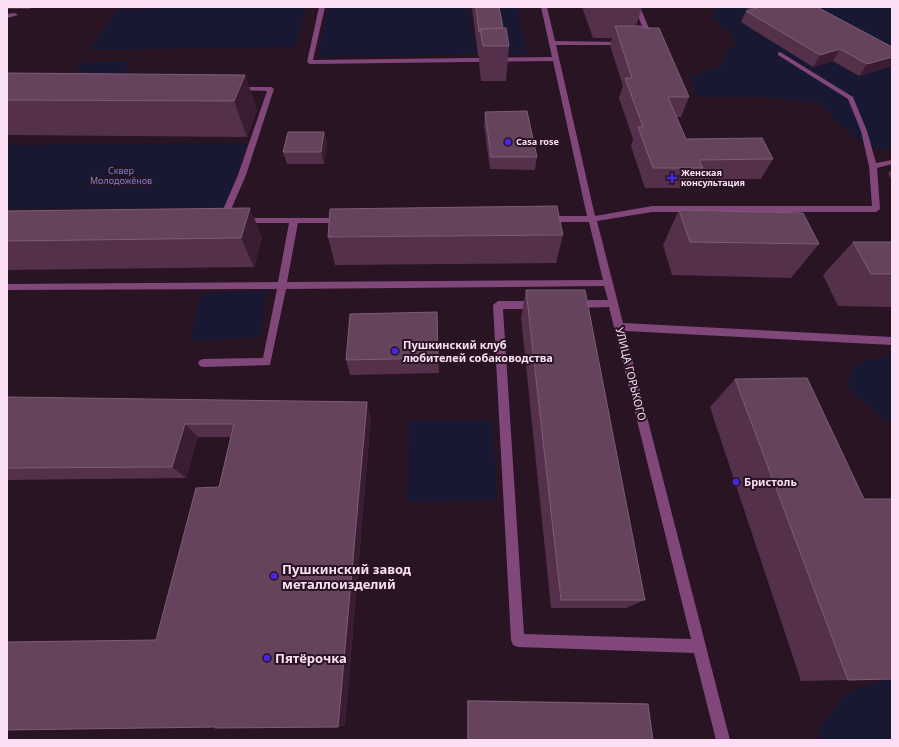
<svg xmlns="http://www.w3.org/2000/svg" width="899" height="747" font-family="'Noto Sans',sans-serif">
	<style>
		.green { fill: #191832 }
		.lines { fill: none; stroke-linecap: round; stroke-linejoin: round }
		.minor { fill: #81467a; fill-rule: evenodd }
		.wall { fill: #54304a }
		.shaded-wall { fill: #3b1d33 }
		.building { fill: #66435c; stroke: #7d5c74 }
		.poi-dot { fill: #4826e1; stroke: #281423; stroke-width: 1.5 }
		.labels { text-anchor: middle; stroke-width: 4; stroke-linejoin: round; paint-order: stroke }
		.far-poi-label { font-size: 9px; font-weight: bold; fill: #fbe0f5; stroke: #281423; text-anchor: start }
		.far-park-label { font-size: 9px; fill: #7584d2; stroke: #281423 }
		.poi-label { font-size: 11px; font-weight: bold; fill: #fbe0f5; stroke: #281423; text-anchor: start }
		.street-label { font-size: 11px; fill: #fbe0f5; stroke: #281423 }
		.near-poi-label { font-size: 13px; font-weight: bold; fill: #fbe0f5; stroke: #281423; text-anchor: start }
	</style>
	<rect width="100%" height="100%" fill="#281423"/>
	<!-- green -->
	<path class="green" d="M306 7 295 47 89 50 118 9Z
		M328 7H470L473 38H500L495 7H517L527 54 318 57Z
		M716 7H892V150L868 147 839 125 822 103 762 97H696L691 77 721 66 729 46 738 48 730 33 712 17Z
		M130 61 120 82 70 83 82 62Z
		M247 143 225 208 7 209V145Z
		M267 290 260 337 190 341 201 294Z
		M892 354V419L886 422 847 386 855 365Z
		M410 420H492L497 500 407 502Z
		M892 592V740H820L818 729 847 693 888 679Z"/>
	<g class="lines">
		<!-- minor -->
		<path class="minor" d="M319 7H325L313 60 552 57 541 7H547L555 41 625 42V44L623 45H556L595 216 652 206H872L869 166 861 131 848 99 778 55V53L780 52 853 97 867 131 876 163 892 160V164L877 168 880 209 876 212H652L597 221 623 323 892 337V345L625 331 730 740H716L694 653 518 647 513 645 511 640 493 305 498 301H536L541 305 536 309H503L524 634 691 639 609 307 576 308 571 304 576 300H608L604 286 286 289 270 365 203 367 200 366 198 363 200 360 203 359 263 358 277 289 7 290V284L278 282 289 223H238V219L241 218H344L345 220 341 223H298L287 282 603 280 589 222H547L543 219 547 216H587L553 61 310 64 307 62Z
			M634 7H640L654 40 653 41 648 40Z
			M7 14 15 13 18 15 7 18Z
			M236 87H271L274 89 246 175 226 221 222 224 218 221 238 175 267 91 234 90V88Z"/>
	</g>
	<!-- wall -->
	<path class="wall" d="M7 7H32L30 9H7Z
		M472 7H499L503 28 509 46 506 81H481L479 63V56H478Z
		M582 7H642L636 26 642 28 689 97 681 117H676L686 139 773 159 761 179H697L693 188H645L631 146 633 139 619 98 623 86 610 45 612 38H593Z
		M744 7H817L892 47V66L859 76 833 61 813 67 741 22 746 11 749 10Z
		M7 73 245 75 257 110 247 137 7 135Z
		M485 112 537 157 535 170 490 169 484 125Z
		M324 132 327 144 324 164H287L283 152Z
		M892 168V180L888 174Z
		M679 210 819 244 791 278 672 275 663 245Z
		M7 211 262 237 254 267 8 270 7 269Z
		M563 235 556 263 335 265 328 237Z
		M853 242H892V307L838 306 823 275Z
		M526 290 645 600 626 608H551L521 317Z
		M437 312 439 373 350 375 346 360Z
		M735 379 892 679 801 681 710 407Z
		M7 397 371 416 345 725 338 727H216L156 640 219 487 231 437H198L186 478 7 480Z
		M467 700 639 703 648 704 653 740H467Z"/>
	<!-- shaded-wall -->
	<path class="shaded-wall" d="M840 49 833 61 813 67 820 55Z
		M892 57V66L859 76 867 64Z
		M245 75 257 110 247 137 234 101Z
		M324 132 327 144 324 164 321 152Z
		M250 208 262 237 254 267 241 238Z
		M367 402 371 416 345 725 338 727Z
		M185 424 198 437 186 478 172 467Z"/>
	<!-- building -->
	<path class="building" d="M476 7H499L503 28 480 29V32H479Z
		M761 7H817L892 47V57L867 64 840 49 820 55 746 11Z
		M615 26H641L642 28H659L689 97H668L686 139 762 138 773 159 699 160 703 168H653L638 127H643L625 78H632Z
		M506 28 509 46H483L480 29Z
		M7 73 245 75 234 101 7 100Z
		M527 111 537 157H491L485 112Z
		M288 132H324L321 152H283Z
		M557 206 563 235 328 237 330 209Z
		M250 208 241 238 7 241V211Z
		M679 210 803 213 819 244 690 242Z
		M853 242H892V274H871Z
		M526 290H585L645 600H561Z
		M437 312 438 358 346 360 350 314Z
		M807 378 864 499H892V679L848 680 735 379Z
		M7 397 367 402 338 727 215 728 216 727 7 730V642L156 640 196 488 219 487 234 424H185L172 467 7 468Z
		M468 701 648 704 653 740H468Z"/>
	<!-- markers -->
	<g class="poi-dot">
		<circle cx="508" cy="142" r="4"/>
		<path d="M670 172h4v4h4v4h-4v4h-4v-4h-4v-4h4z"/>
		<circle cx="395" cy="351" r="4"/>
		<circle cx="736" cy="482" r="4"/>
		<circle cx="274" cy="576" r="4"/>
		<circle cx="267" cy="658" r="4"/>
	</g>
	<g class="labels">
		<!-- far-poi labels -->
		<g class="far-poi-label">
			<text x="516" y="145">Casa rose</text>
			<text x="681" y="176">Женская<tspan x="681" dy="10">консультация</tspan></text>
		</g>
		<!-- far-park labels -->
		<g class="far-park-label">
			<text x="121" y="174">Сквер<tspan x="121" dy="10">Молодожёнов</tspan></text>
		</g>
		<!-- poi labels -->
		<g class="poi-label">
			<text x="403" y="349">Пушкинский клуб<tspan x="403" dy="13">любителей собаководства</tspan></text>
			<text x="744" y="486">Бристоль</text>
		</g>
		<!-- street labels -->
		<g class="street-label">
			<text transform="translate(631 374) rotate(76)" y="4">УЛИЦА ГОРЬКОГО</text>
		</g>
		<!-- near-poi labels -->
		<g class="near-poi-label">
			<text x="282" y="574">Пушкинский завод<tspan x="282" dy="15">металлоизделий</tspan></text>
			<text x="275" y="663">Пятёрочка</text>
		</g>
	</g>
	<!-- border -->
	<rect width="899" height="747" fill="none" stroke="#fbe0f5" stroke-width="16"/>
</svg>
